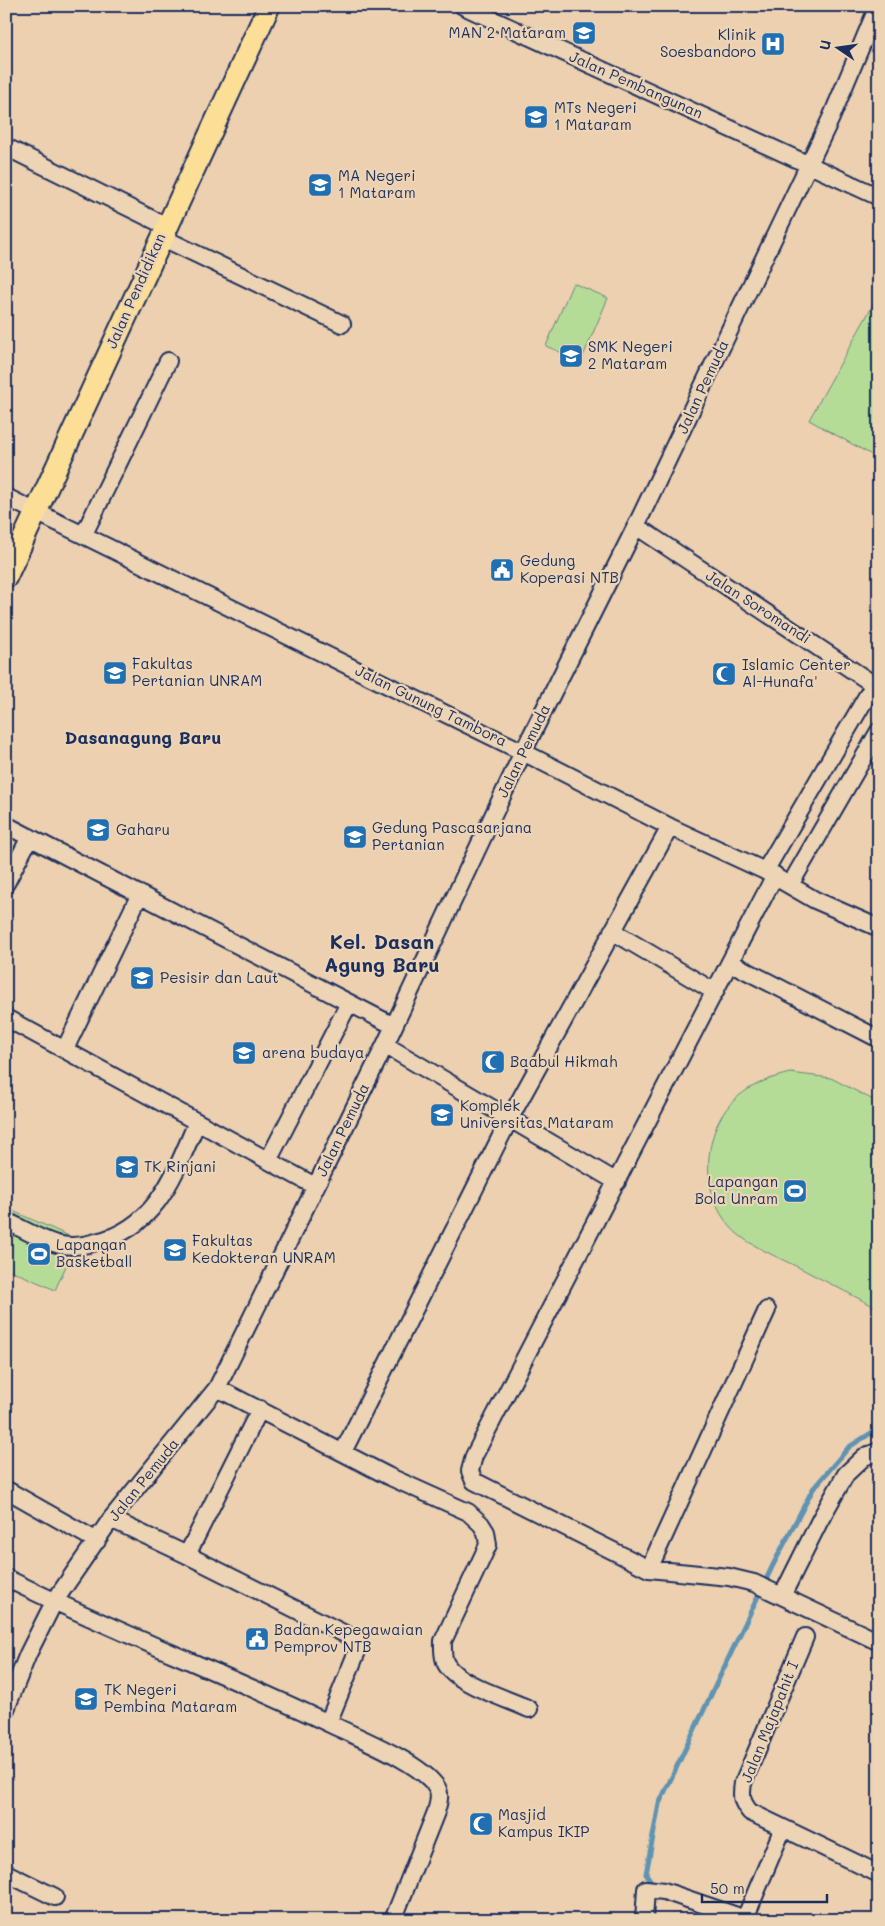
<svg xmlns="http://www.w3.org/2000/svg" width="885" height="1926" font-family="Mali,sans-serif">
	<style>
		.green { fill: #b5dc97; stroke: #68867a }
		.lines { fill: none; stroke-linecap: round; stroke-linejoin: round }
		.stream { stroke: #5e93b3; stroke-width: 5 }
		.minor-casing { stroke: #1b2f5e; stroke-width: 20 }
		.major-casing { stroke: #1b2f5e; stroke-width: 25 }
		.minor { stroke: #edd4b5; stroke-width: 16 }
		.major { stroke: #fdde96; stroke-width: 21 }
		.labels { text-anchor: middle; stroke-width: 4.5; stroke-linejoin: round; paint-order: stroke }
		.poi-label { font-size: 15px; fill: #1b2f5e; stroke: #edd4b5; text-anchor: start }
		.street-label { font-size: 15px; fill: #1b2f5e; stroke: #edd4b5 }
		.quarter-label { font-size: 18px; font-weight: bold; fill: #1b2f5e; stroke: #edd4b5 }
		.district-label { font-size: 20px; font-weight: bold; fill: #1b2f5e; stroke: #edd4b5 }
	</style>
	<rect width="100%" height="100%" fill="#ecd0af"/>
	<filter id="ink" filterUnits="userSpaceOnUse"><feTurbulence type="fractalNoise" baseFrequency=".02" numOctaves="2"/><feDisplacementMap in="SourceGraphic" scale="10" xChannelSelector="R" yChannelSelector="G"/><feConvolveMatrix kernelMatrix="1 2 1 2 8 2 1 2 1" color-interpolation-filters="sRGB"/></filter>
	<g filter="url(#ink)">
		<!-- green -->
		<path class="green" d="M573 283 608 298 581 361 546 346Z
			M879 294V459L809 420Z
			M790 1073 831 1078 879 1103V1309C852 1295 825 1281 798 1267 781 1259 763 1251 747 1241 711 1218 701 1172 714 1133 726 1097 755 1081 790 1073Z
			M6 1208 78 1240 55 1290 6 1268Z"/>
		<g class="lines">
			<!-- stream -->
			<path class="stream" d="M654 1886 646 1874 659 1804 773 1565 813 1489 849 1447 879 1428"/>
			<defs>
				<path id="minor" d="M463 6 879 197
					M6 147 166 226
					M161 237 342 324
					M6 497 523 752 670 827 765 871 815 900 879 928
					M636 526 879 688
					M84 534 168 361
					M6 825 392 1025
					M765 871 874 684
					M775 875 474 1456 470 1471 474 1481 649 1569 729 1577 754 1583 879 1642
					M6 883 30 837
					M790 885 879 731
					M612 931 715 992
					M731 963 879 1039
					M6 1018 315 1186
					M385 1045 617 1182
					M65 1049 140 894
					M269 1159 349 1003
					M6 1221C22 1228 46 1243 62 1245 73 1247 86 1245 96 1242 157 1228 175 1173 197 1122
					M217 1388 388 1476 468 1512 481 1524 486 1532 488 1545 443 1641C443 1648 442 1657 446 1664 457 1684 508 1699 529 1709
					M343 1452 510 1118 670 827
					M7 1490 97 1541
					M111 1519 187 1555 260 1409
					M187 1555 355 1639 358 1649 328 1723C357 1737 418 1761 436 1786 442 1794 438 1804 436 1812L393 1920
					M649 1569 767 1310
					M6 1578C112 1631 222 1672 328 1723
					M782 1596 820 1520 846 1474 864 1457 879 1451
					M805 1637 743 1783C741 1796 741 1801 750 1812L879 1874
					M6 1709 28 1654 54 1602 111 1519 217 1388 385 1045 523 752 636 526 831 118 878 6
					M6 1873 55 1897
					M644 1920 646 1889 664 1891 743 1918 746 1916 783 1828"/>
				<path id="major" d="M6 577 269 6"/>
			</defs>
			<!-- minor casing -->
			<use href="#minor" class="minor-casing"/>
			<!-- major casing -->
			<use href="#major" class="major-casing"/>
			<!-- minor -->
			<use href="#minor" class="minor"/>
			<!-- major -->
			<use href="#major" class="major"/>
		</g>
	</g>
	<!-- icons -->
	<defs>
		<symbol id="school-square" viewBox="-11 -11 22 22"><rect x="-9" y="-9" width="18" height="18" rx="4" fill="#1f6fb2" stroke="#edd4b5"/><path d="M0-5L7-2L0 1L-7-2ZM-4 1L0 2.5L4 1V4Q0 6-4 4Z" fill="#fff"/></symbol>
		<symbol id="hospital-square" viewBox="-11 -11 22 22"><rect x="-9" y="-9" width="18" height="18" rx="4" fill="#1f6fb2" stroke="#edd4b5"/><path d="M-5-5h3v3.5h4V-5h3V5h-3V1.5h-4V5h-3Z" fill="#fff"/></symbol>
		<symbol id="civic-square" viewBox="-11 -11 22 22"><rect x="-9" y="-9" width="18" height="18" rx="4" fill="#1f6fb2" stroke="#edd4b5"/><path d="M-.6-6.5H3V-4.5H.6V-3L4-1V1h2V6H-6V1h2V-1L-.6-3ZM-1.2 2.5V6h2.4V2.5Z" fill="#fff"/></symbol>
		<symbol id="university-square" viewBox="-11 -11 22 22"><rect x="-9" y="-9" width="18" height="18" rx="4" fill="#1f6fb2" stroke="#edd4b5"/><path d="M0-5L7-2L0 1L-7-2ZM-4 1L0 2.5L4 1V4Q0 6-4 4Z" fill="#fff"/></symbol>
		<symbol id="mosque-square" viewBox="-11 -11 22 22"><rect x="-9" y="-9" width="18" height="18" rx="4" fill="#1f6fb2" stroke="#edd4b5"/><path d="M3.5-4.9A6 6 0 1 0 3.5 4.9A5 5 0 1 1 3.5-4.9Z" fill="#fff"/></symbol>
		<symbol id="stadium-square" viewBox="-11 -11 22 22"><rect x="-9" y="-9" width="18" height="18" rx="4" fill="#1f6fb2" stroke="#edd4b5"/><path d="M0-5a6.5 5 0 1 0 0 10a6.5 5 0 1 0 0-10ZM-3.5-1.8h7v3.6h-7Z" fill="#fff"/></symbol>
	</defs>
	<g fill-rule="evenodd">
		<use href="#school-square" x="570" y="19" width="28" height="28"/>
		<use href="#hospital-square" x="759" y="30" width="28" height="28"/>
		<use href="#school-square" x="522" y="103" width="28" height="28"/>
		<use href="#school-square" x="306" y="171" width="28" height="28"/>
		<use href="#school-square" x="557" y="342" width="28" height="28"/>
		<use href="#civic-square" x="488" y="556" width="28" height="28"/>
		<use href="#university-square" x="101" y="659" width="28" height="28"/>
		<use href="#mosque-square" x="710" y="660" width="28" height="28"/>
		<use href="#university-square" x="84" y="816" width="28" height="28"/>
		<use href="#university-square" x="341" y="823" width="28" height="28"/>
		<use href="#university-square" x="128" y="964" width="28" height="28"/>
		<use href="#university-square" x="230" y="1039" width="28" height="28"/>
		<use href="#mosque-square" x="479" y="1048" width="28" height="28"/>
		<use href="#university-square" x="428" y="1101" width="28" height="28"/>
		<use href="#school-square" x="113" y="1153" width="28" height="28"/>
		<use href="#stadium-square" x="781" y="1177" width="28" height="28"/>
		<use href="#university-square" x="161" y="1236" width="28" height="28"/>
		<use href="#stadium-square" x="25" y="1240" width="28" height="28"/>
		<use href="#civic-square" x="243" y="1625" width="28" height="28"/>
		<use href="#school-square" x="72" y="1685" width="28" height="28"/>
		<use href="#mosque-square" x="467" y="1810" width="28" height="28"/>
	</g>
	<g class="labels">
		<!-- poi labels -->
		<g class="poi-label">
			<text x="566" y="38" text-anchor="end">MAN 2 Mataram</text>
			<text x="756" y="40" text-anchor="end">Klinik<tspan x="756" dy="17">Soesbandoro</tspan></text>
			<text x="554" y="113">MTs Negeri<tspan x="554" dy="17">1 Mataram</tspan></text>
			<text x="338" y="181">MA Negeri<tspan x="338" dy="17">1 Mataram</tspan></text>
			<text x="588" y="352">SMK Negeri<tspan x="588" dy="17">2 Mataram</tspan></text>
			<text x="520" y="566">Gedung<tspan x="520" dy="17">Koperasi NTB</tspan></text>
			<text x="132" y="669">Fakultas<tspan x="132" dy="17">Pertanian UNRAM</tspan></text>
			<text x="742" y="670">Islamic Center<tspan x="742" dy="17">Al-Hunafa'</tspan></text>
			<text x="372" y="833">Gedung Pascasarjana<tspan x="372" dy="17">Pertanian</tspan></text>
			<text x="116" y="835">Gaharu</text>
			<text x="160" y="983">Pesisir dan Laut</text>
			<text x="262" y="1058">arena budaya</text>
			<text x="510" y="1067">Baabul Hikmah</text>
			<text x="460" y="1111">Komplek<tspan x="460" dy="17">Universitas Mataram</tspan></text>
			<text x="144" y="1172">TK Rinjani</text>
			<text x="778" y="1187" text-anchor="end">Lapangan<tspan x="778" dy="17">Bola Unram</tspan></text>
			<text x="192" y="1246">Fakultas<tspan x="192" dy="17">Kedokteran UNRAM</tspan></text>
			<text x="56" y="1250">Lapangan<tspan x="56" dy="17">Basketball</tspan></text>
			<text x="274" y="1635">Badan Kepegawaian<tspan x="274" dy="17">Pemprov NTB</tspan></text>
			<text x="104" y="1695">TK Negeri<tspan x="104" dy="17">Pembina Mataram</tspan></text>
			<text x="498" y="1820">Masjid<tspan x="498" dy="17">Kampus IKIP</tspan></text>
		</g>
		<!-- street labels -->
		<g class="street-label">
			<text transform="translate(636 85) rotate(24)" y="5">Jalan Pembangunan</text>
			<text transform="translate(136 291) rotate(-66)" y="5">Jalan Pendidikan</text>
			<text transform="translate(703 387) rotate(-65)" y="5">Jalan Pemuda</text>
			<text transform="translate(758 607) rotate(33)" y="5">Jalan Soromandi</text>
			<text transform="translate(431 706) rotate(26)" y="5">Jalan Gunung Tambora</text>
			<text transform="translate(524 751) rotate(-64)" y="5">Jalan Pemuda</text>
			<text transform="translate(343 1130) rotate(-64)" y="5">Jalan Pemuda</text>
			<text transform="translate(144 1480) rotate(-51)" y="5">Jalan Pemuda</text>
			<text transform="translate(770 1722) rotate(-68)" y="5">Jalan Majapahit I</text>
		</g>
		<!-- quarter labels -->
		<g class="quarter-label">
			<text x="143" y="744">Dasanagung Baru</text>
		</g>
		<!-- district labels -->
		<g class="district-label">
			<text x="382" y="949">Kel. Dasan<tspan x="382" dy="23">Agung Baru</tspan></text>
		</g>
	</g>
	<!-- margin -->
	<rect width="885" height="1926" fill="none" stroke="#edd4b5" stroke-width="25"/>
	<rect x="12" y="12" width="860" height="1901" fill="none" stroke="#1b2f5e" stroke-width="2" filter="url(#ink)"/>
	<!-- north arrow -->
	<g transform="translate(838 48) rotate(283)" stroke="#edd4b5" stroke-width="4" paint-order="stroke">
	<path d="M0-4L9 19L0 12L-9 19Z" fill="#1b2f5e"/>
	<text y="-8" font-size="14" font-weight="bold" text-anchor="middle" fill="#1b2f5e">U</text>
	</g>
	<!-- scale -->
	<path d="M702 1894v8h125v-8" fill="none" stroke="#1b2f5e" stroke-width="2.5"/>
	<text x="710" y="1894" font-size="15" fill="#1b2f5e" stroke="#edd4b5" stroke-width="4" paint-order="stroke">50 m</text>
</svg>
